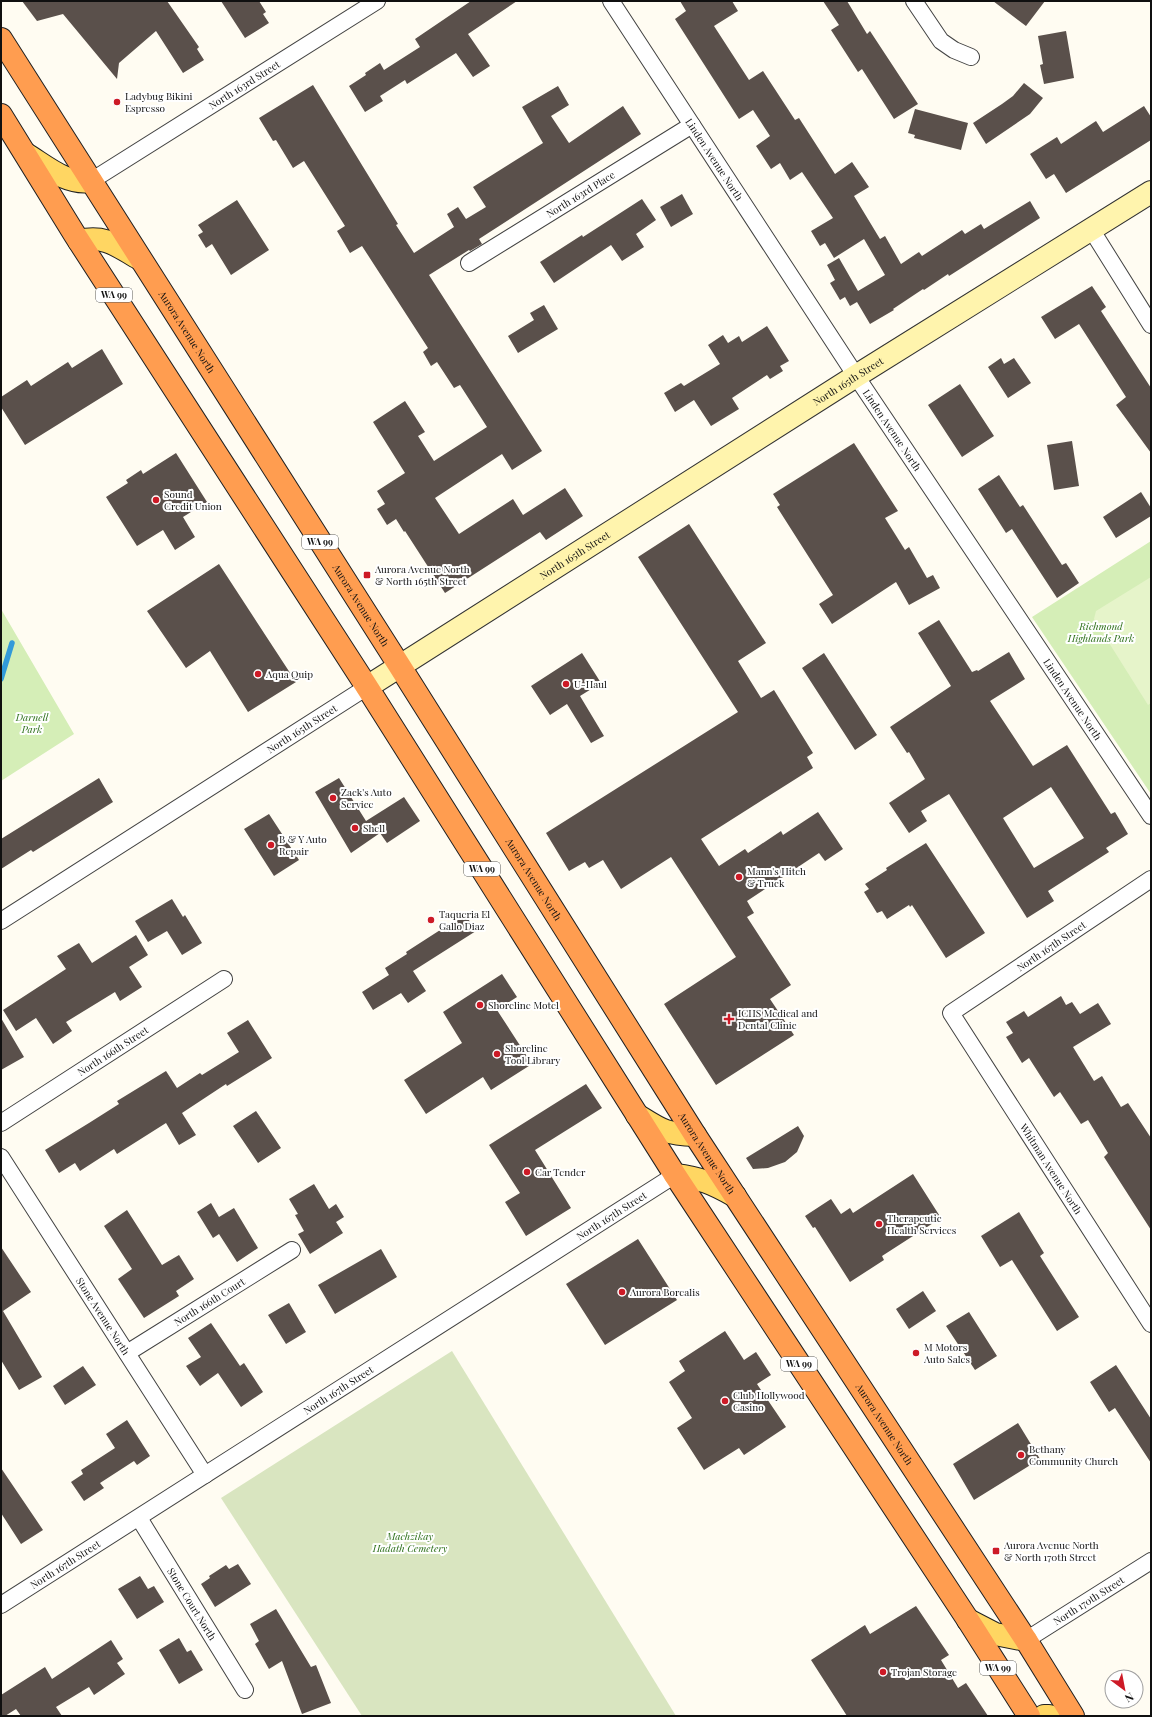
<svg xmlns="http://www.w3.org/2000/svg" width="1152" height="1717" font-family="'Playfair Display',serif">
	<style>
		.green { fill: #d5eeb7 }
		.cemetery { fill: #d9e5c0 }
		.pitch { fill: #e6f4ca }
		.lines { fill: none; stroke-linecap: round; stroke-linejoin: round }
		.stream { stroke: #329ad9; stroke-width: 5.5 }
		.building { fill: #5a504b; fill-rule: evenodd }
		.street-casing { stroke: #434343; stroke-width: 18 }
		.secondary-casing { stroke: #323232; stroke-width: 24 }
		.primary-casing { stroke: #212121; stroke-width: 24 }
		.highway-casing { stroke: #212121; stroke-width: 24 }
		.street { stroke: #fff; stroke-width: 16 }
		.secondary { stroke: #fff4ad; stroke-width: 22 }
		.primary { stroke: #ffd662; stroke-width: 22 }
		.highway { stroke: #ff9d50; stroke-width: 22 }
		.poi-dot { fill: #cd1a26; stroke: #fff; stroke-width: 1.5 }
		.labels { text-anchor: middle; stroke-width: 4; stroke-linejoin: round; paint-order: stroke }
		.shield { fill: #fff; stroke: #585858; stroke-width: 1 }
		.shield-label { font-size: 9px; font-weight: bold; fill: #101010 }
		.street-label { font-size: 10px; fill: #101010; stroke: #fff }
		.poi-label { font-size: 10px; fill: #101010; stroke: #fff; text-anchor: start }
		.park-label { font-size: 10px; font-style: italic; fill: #2c6f19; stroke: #fff }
	</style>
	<rect width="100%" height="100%" fill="#fffcf2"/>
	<!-- green -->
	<path class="green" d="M1151 541V794L1032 617Z
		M1 609 74 734 1 781Z"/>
	<!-- cemetery -->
	<path class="cemetery" d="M452 1351 676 1716H362L221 1498Z"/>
	<!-- pitch -->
	<path class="pitch" d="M1151 577V703L1148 705 1094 619 1096 611Z"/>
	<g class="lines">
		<!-- stream -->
		<path class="stream" d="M1 679 12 643"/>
	</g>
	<!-- building -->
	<path class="building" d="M22 1H167L199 47 197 49 204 60 183 73 156 31 119 63 117 79 63 14 37 21Z
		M221 1H259L266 12 263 14 269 23 245 38Z
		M471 1H517L468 34 490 66 473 77 456 53 407 84 405 80 380 96 383 101 365 112 349 86 366 75 365 73 380 63 384 70 420 47 415 39Z
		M680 1H732L738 11 714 26 749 80 763 71 795 120 799 118 835 174 852 162 869 187 854 196 880 239 885 236 901 264 919 252 922 256 962 230 965 234 981 224 984 229 1030 201 1040 218 949 276 948 274 924 290 923 289 893 309 894 310 870 324 857 302 850 306 845 297 840 300 830 283 835 280 827 265 839 258 858 291 885 275 864 239 834 258 825 243 820 246 811 231 833 218 802 172 790 180 780 163 771 169 756 146 770 136 753 110 739 119 675 19 686 11Z
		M823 1H847L867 34 870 31 918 104 894 119 862 69 858 72 831 30 839 25Z
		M993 1H1045L1026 26Z
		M1066 31 1074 78 1044 84 1040 65 1043 64 1038 36Z
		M1024 83 1043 98 1030 114 986 144 973 123 1002 104 1013 96Z
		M313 85 398 224 396 225 414 253 454 227 447 214 458 207 466 219 486 207 473 187 543 143 522 107 558 86 569 105 551 116 569 143 623 106 641 134 479 239 482 244 470 251 469 250 429 275 542 451 512 470 502 454 435 498 459 534 513 499 523 515 565 488 583 516 546 540 540 532 445 593 405 531 404 532 396 519 387 525 377 509 385 504 377 491 405 473 373 422 405 401 425 432 418 436 434 461 487 427 460 385 454 388 437 362 431 366 423 352 428 348 362 246 350 253 337 231 345 226 304 161 293 168 276 140 273 141 259 118Z
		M1144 106 1151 117V140L1066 193 1054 174 1046 179 1030 154 1057 137 1061 144 1096 121 1103 132Z
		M915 109 968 123 961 150 914 138 915 135 908 133Z
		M682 194 693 214 671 227 660 207Z
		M642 199 656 220 636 234 644 247 622 261 611 245 554 283 540 262 582 235 583 237Z
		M237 200 269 250 231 275 212 244 206 248 198 235 203 232 198 225Z
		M1092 286 1106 307 1101 311 1151 388V453L1116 405 1126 397 1079 324 1055 339 1041 317Z
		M544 305 558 329 518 353 508 336 534 320 530 313Z
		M767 326 789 361 780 366 783 371 770 379 767 375 732 398 739 409 711 426 694 400 675 412 664 393 681 383 684 386 720 364 708 345 723 335 728 343 739 336 742 342Z
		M102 349 123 384 25 445 1 407V397L27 380 31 386 68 362 72 368Z
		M1001 358 1004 364 1014 358 1031 383 1008 398 988 367Z
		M960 384 994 436 962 457 928 405Z
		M1072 441 1079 486 1054 490 1047 445Z
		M854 443 898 511 885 518 905 550 909 547 927 578 933 575 940 588 909 605 896 582 832 624 819 604 833 595 777 507 780 505 773 494Z
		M176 453 207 502 183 517 195 537 175 550 163 530 137 546 106 497 128 483 126 480 141 470 143 474Z
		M999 475 1020 507 1023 505 1062 565 1066 563 1079 583 1057 598 1012 529 1006 533 978 489Z
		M1141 492 1151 508V516L1116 538 1103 517Z
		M689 524 766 643 738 661 761 698 774 690 813 753 807 757 813 768 701 839 719 866 745 849 748 853 781 831 783 835 818 812 843 849 825 861 819 853 747 901 754 913 747 917 791 985 770 999 794 1035 716 1085 664 1004 736 957 671 857 621 889 603 860 589 868 585 862 569 871 546 833 738 712 638 557Z
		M219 564 296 682 248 712 210 651 186 668 147 611Z
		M939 620 972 672 977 670 978 671 1009 652 1025 679 990 701 1033 766 1067 745 1111 814 1115 812 1128 834 1106 848 1109 852 1048 891 1054 901 1027 918 949 794 921 811 927 821 909 833 889 803 925 779 909 752 907 753 890 727 951 686 918 633ZM1051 787 1084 838 1034 868 1003 818Z
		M582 653 601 683 580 696 604 736 591 743 567 704 550 715 531 686Z
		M824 653 877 735 855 750 802 668Z
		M99 778 113 802 33 852 31 850 1 869V839Z
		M339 778 366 821 404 797 420 821 387 843 380 833 351 853 315 792Z
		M269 814 299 860 274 876 244 829Z
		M926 843 985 933 946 958 912 905 910 907 909 905 887 919 882 911 877 913 864 892 869 889 865 884 887 870 886 868Z
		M172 899 183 917 185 915 202 943 182 955 167 931 148 942 135 921Z
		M465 914 476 931 413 971 426 991 408 1003 401 993 373 1010 362 992 389 975 385 968 407 954 406 952Z
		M136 935 148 955 129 967 142 987 120 1001 115 992 66 1022 72 1031 53 1044 36 1018 16 1031 3 1010 66 969 57 956 79 943 92 963Z
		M502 974 517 997 497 1010 532 1064 491 1090 483 1077 426 1114 404 1080 462 1043 443 1012Z
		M1061 996 1066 1005 1072 1002 1080 1014 1098 1003 1111 1024 1073 1047 1094 1081 1102 1076 1121 1107 1128 1103 1151 1138V1230L1104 1157 1108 1153 1088 1120 1081 1124 1060 1092 1054 1097 1029 1058 1022 1063 1006 1037 1013 1033 1006 1022 1024 1011 1028 1017Z
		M1 1018 24 1057 1 1070Z
		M248 1020 272 1058 227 1086 226 1084 182 1113 196 1135 179 1145 166 1123 117 1154 114 1149 80 1171 75 1163 59 1173 45 1150 89 1123 119 1104 117 1101 166 1071 177 1088 200 1073 202 1075 239 1052 227 1033Z
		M586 1084 602 1108 535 1150 571 1208 526 1236 505 1202 520 1193 489 1145Z
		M256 1111 281 1148 258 1163 233 1126Z
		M798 1126 804 1136 797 1152 785 1162 768 1168 753 1169 746 1158Z
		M913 1174 941 1218 882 1256 884 1260 850 1282 815 1227 813 1228 805 1216 831 1199 841 1214 850 1208 853 1213Z
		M314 1184 329 1209 336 1204 344 1217 336 1222 343 1233 310 1254 298 1234 304 1231 295 1215 298 1214 289 1199Z
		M211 1203 219 1217 234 1208 258 1248 237 1262 219 1234 213 1238 197 1212Z
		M127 1210 162 1265 179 1255 194 1279 176 1291 179 1296 144 1318 118 1279 132 1269 104 1226Z
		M1019 1212 1044 1253 1040 1256 1079 1317 1057 1331 1012 1260 1000 1267 981 1236Z
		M638 1239 677 1300 605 1345 566 1284Z
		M1 1247 31 1292 3 1311 42 1377 19 1390 1 1360Z
		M381 1249 397 1277 335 1314 318 1285Z
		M923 1291 936 1311 909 1329 896 1309Z
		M289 1303 306 1332 286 1344 268 1315Z
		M969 1312 997 1356 975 1370 946 1326Z
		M211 1323 240 1366 244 1363 263 1392 241 1407 218 1373 200 1386 186 1366 201 1357 188 1338Z
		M725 1331 744 1360 756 1352 771 1375 757 1384 786 1427 744 1455 739 1448 704 1470 677 1428 692 1418 669 1382 685 1371 679 1361Z
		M1116 1365 1151 1419V1463L1115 1408 1109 1412 1090 1382Z
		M83 1366 96 1385 65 1405 53 1386Z
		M127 1420 150 1456 137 1465 134 1461 100 1483 104 1488 84 1501 71 1482 83 1474 81 1470 115 1448 106 1434Z
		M1018 1423 1040 1459 974 1500 953 1464Z
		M1 1468 43 1530 21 1544 1 1513Z
		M238 1564 251 1584 215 1607 201 1584 210 1578 209 1576 226 1565 229 1569Z
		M140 1576 148 1589 154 1586 164 1602 137 1619 118 1589Z
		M916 1606 949 1655 941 1660 958 1688 966 1683 988 1716H847L811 1660 865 1625 870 1634Z
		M276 1609 311 1667 316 1665 331 1703 302 1714 282 1661 269 1669 255 1644 259 1641 250 1624Z
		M179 1638 187 1652 191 1650 203 1670 179 1684 159 1650Z
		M111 1640 123 1659 117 1663 125 1674 94 1695 89 1687 56 1707 62 1716H21L16 1709 5 1716H1V1695L45 1667 52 1679Z"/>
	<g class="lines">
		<defs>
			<g id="street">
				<path id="s1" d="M611 1 856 376 1151 816"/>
				<path d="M914 1 941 41 954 50 971 57"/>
				<path id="s2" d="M91 181 377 1"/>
				<path d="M1091 229 1151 325"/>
				<path id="s3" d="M469 263 692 125"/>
				<path id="s4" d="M1151 879 951 1013 1151 1324"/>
				<path id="s5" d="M1 921 367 687"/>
				<path id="s6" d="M1 1123 224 979"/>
				<path id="s7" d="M1 1157 205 1475"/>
				<path id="s8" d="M127 1353 292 1250"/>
				<path id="s9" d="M139 1518 245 1690"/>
				<path id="s10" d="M1 1605 675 1175"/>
				<path id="s11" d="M1026 1640 1151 1561"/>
			</g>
			<g id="secondary">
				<path id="s12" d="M367 687 856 376 1151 192"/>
			</g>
			<path id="primary" d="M26 154C47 167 67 185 91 181
				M79 241C106 235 117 246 140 259
				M637 1115C661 1130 665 1134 695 1135
				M675 1175C700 1178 712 1183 735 1196
				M968 1620 995 1634 1026 1640
				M1044 1716H1049"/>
			<g id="highway">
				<path id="s13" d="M1 39 399 665 695 1135 1026 1640 1073 1716"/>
				<path d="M1 115 75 235 367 687 675 1175 968 1620 1029 1716"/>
			</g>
		</defs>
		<!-- street casing -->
		<use href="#street" class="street-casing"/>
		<!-- secondary casing -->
		<use href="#secondary" class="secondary-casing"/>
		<!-- primary casing -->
		<use href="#primary" class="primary-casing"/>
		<!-- highway casing -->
		<use href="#highway" class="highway-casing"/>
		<!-- street -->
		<use href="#street" class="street"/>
		<!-- secondary -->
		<use href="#secondary" class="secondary"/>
		<!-- primary -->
		<use href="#primary" class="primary"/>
		<!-- highway -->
		<use href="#highway" class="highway"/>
	</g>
	<!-- markers -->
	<g class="poi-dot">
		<circle cx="117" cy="102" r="4"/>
		<circle cx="156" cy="500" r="4"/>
		<rect x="363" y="571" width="8" height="8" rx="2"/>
		<circle cx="258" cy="674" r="4"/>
		<circle cx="566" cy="684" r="4"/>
		<circle cx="333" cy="798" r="4"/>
		<circle cx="355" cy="828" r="4"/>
		<circle cx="271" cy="845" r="4"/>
		<circle cx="739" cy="877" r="4"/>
		<circle cx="431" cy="920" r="4"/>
		<circle cx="480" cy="1005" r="4"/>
		<path d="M727 1013h4v4h4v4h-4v4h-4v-4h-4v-4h4z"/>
		<circle cx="497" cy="1054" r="4"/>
		<circle cx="527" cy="1172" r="4"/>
		<circle cx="879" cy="1224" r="4"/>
		<circle cx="622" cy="1292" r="4"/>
		<circle cx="916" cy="1353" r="4"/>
		<circle cx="725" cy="1401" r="4"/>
		<circle cx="1021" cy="1455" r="4"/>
		<rect x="992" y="1547" width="8" height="8" rx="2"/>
		<circle cx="883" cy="1672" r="4"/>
	</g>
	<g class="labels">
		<!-- shield labels -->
		<g class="shield">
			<rect x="96" y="288" width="36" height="14" rx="3"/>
			<rect x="302" y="535" width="36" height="14" rx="3"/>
			<rect x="464" y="862" width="36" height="14" rx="3"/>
			<rect x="781" y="1357" width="36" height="14" rx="3"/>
			<rect x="980" y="1661" width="36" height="14" rx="3"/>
		</g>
		<g class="shield-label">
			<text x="114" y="298">WA 99</text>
			<text x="320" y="545">WA 99</text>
			<text x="482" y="872">WA 99</text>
			<text x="799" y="1367">WA 99</text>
			<text x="998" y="1671">WA 99</text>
		</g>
		<!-- street labels -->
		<g class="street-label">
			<text dy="4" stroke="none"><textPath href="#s2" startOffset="181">North 163rd Street</textPath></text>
			<text dy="4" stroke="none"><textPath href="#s1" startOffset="189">Linden Avenue North</textPath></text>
			<text dy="4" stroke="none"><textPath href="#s3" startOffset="131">North 163rd Place</textPath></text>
			<text dy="4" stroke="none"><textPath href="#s13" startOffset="347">Aurora Avenue North</textPath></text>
			<text dy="4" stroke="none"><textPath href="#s12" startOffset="570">North 165th Street</textPath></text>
			<text dy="4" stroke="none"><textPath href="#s1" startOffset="513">Linden Avenue North</textPath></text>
			<text dy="4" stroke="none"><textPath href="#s12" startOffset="246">North 165th Street</textPath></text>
			<text dy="4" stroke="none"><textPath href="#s13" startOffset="671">Aurora Avenue North</textPath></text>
			<text dy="4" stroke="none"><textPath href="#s1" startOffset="837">Linden Avenue North</textPath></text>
			<text dy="4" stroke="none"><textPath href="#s5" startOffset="357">North 165th Street</textPath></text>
			<text dy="4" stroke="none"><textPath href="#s13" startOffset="995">Aurora Avenue North</textPath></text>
			<text transform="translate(1051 946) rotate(-34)" y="4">North 167th Street</text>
			<text dy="4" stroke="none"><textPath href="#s6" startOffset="133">North 166th Street</textPath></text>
			<text dy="4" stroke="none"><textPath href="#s13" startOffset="1319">Aurora Avenue North</textPath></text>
			<text dy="4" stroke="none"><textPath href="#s4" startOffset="426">Whitman Avenue North</textPath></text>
			<text dy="4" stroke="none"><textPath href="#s10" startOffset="724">North 167th Street</textPath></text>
			<text dy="4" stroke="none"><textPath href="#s8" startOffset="97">North 166th Court</textPath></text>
			<text dy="4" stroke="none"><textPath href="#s7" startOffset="189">Stone Avenue North</textPath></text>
			<text dy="4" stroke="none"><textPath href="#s10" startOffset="400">North 167th Street</textPath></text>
			<text dy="4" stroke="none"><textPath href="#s13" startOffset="1643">Aurora Avenue North</textPath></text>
			<text dy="4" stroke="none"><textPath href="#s10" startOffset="76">North 167th Street</textPath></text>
			<text dy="4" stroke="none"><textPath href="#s11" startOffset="74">North 170th Street</textPath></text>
			<text dy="4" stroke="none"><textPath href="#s9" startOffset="101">Stone Court North</textPath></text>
		</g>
		<!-- poi labels -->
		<g class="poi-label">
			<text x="125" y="100">Ladybug Bikini<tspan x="125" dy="12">Espresso</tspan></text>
			<text x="164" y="498">Sound<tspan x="164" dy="12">Credit Union</tspan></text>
			<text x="375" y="573">Aurora Avenue North<tspan x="375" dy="12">&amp; North 165th Street</tspan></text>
			<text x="266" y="678">Aqua Quip</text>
			<text x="574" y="688">U-Haul</text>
			<text x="341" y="796">Zack's Auto<tspan x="341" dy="12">Service</tspan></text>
			<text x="363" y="832">Shell</text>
			<text x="279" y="843">B &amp; Y Auto<tspan x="279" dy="12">Repair</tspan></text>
			<text x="747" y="875">Mann's Hitch<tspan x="747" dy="12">&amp; Truck</tspan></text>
			<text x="439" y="918">Taqueria El<tspan x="439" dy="12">Gallo Diaz</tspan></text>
			<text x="488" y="1009">Shoreline Motel</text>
			<text x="738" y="1017">ICHS Medical and<tspan x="738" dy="12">Dental Clinic</tspan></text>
			<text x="505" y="1052">Shoreline<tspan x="505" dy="12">Tool Library</tspan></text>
			<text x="535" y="1176">Car Tender</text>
			<text x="887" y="1222">Therapeutic<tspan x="887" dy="12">Health Services</tspan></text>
			<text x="630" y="1296">Aurora Borealis</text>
			<text x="924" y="1351">M Motors<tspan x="924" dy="12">Auto Sales</tspan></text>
			<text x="733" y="1399">Club Hollywood<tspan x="733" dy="12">Casino</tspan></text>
			<text x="1029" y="1453">Bethany<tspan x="1029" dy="12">Community Church</tspan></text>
			<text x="1004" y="1549">Aurora Avenue North<tspan x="1004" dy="12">&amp; North 170th Street</tspan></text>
			<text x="891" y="1676">Trojan Storage</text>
		</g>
		<!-- park labels -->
		<g class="park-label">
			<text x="1101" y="630">Richmond<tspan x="1101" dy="12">Highlands Park</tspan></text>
			<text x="32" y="721">Darnell<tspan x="32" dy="12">Park</tspan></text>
			<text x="410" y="1540">Machzikay<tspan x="410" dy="12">Hadath Cemetery</tspan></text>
		</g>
	</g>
	<!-- border -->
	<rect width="1152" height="1717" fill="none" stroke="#101010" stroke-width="4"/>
	<!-- north arrow -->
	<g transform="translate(1124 1689) rotate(148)"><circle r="19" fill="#ffffff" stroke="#9f9f9f"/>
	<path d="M0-3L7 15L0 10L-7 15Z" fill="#cd1a26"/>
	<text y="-6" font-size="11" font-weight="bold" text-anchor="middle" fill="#101010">N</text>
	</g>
</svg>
